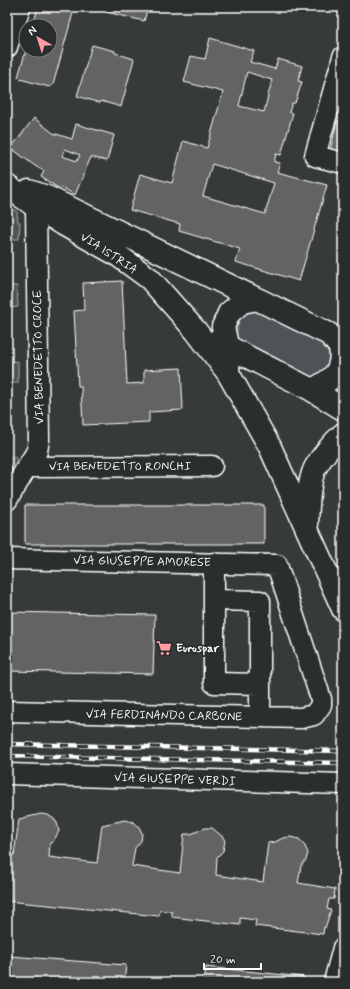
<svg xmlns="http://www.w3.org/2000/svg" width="350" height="989" font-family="Mynerve,sans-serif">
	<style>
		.green { fill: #505354; stroke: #a8a9aa }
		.building { fill: #636465; stroke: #fff; fill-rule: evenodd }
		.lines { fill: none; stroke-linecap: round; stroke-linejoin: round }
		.minor-casing { stroke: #fff; stroke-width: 23 }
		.major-casing { stroke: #fff; stroke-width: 25 }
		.minor { stroke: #2a2d2e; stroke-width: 20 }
		.major { stroke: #2a2d2e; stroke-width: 22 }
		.rail-casing { stroke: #fff; stroke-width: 4.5 }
		.rail { stroke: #2a2d2e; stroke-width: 3; stroke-dasharray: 9; stroke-linecap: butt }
		.labels { text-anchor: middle; stroke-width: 3.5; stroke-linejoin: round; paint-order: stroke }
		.street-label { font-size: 12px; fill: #fff; stroke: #2a2d2e }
		.poi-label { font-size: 12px; font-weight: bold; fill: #fff; stroke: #2a2d2e; text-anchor: start }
	</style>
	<rect width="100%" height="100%" fill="#373a3b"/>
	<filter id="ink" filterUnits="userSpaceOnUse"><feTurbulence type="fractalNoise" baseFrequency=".025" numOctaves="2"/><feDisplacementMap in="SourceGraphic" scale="8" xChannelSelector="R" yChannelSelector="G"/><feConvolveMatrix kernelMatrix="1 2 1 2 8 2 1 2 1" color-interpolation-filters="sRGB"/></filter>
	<g filter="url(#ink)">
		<!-- green -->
		<path class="green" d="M7 205 17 212 18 222H20L19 239H13L12 233 8 232Z
			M9 286H17L18 307 9 308Z
			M260 308 326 343 332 353 324 375 309 379 237 339C236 327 238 321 245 312Z
			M18 361V383H10V362Z
			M7 457H15L17 460 7 475Z"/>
		<!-- building -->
		<path class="building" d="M38 7H56L72 12 73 13 53 85 49 87 20 79 18 77 26 50H50V26H33Z
			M107 7H148L144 21 106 12Z
			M210 38 254 51 250 62 275 69 278 59 302 66 298 81 302 82 295 103H292L289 112 293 113 281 155 276 154 274 162 280 163 277 172 327 185 299 281 236 262 240 249 179 231 180 224 130 210 140 174 172 183 183 141 207 148 223 92 184 82 191 56 205 59ZM247 72 272 80 264 112 239 106ZM212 164 274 183 265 214 203 196Z
			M92 45 115 51V53L134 59 121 107 101 101 100 103 77 96Z
			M34 118 53 133 72 139 76 124 114 135 107 161 91 157 75 195 61 187 60 189 41 177 44 171 35 166 11 148ZM65 149 80 155 77 161 62 156Z
			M337 121 343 122V155L330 152Z
			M122 281 127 384 144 383V370L181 368 183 410 149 412V422L83 425 81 386H78L74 311 84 310 83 283Z
			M25 505H264V544H25Z
			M7 612 155 615 153 674 7 671Z
			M41 814 48 815 54 819 57 823 59 831 53 842 50 843 49 857 97 863 102 825 125 820 133 822 139 827 142 833 141 841 135 848 132 866 180 873 184 834H191L205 828H212L223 837 225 841 223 851 217 857 216 875 263 882 268 843 275 842 283 838 290 837 299 839 304 844 308 853 306 860 301 866 298 883 335 889 334 899H329L327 909 331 910 325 928 324 927 323 934 255 926 256 920 240 918V925L172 917V912L160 910 159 916 7 901V854L14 855 19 819Z
			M10 956 126 965 124 982H8Z
			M206 967 304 977 303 982H204Z"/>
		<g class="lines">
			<defs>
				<path id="minor" d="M7 47 20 7
					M343 57 315 156 343 163
					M28 467 212 466
					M7 500 37 451 39 440 36 207
					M7 559 277 565 321 699V705L314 715 301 718 7 711
					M214 563V683L260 684V717
					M214 600 260 601V684
					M7 774 343 784
					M334 982 343 948"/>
				<path id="major" d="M7 186 36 207 63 224 116 254 150 279 196 331 228 373
					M29 191 47 197 257 299
					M217 341 312 390 343 409
					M227 345 223 327 229 313 242 302 257 299 329 334 343 350
					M229 347 228 373 270 447 343 609
					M312 390C332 380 344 372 340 347
					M307 524C308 508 308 482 315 468 322 456 333 443 343 434"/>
			</defs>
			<!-- minor casing -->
			<use href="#minor" class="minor-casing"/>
			<!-- major casing -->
			<use href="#major" class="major-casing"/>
			<!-- minor -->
			<use href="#minor" class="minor"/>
			<!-- major -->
			<use href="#major" class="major"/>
			<defs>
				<path id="rail" d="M7 744 343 751
					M7 756 343 763"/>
			</defs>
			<!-- rail casing -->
			<use href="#rail" class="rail-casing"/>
			<!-- rail -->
			<use href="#rail" class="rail"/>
		</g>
	</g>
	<!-- icons -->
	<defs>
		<symbol id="supermarket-bare" viewBox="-9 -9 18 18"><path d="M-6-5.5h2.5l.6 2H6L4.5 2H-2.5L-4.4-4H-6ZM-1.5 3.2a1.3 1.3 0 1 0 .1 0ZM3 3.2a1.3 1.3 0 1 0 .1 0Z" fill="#ff9aa2" stroke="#2a2d2e" stroke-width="2.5" paint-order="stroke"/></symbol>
	</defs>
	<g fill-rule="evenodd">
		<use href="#supermarket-bare" x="153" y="637" width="22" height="22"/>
	</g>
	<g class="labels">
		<!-- street labels -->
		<g class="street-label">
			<text transform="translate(109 253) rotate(33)" y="4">VIA ISTRIA</text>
			<text transform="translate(38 357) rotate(-91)" y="4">VIA BENEDETTO CROCE</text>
			<text x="120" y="470">VIA BENEDETTO RONCHI</text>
			<text transform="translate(142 561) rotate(1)" y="4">VIA GIUSEPPE AMORESE</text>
			<text transform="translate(164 715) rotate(1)" y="4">VIA FERDINANDO CARBONE</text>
			<text transform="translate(175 779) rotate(2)" y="4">VIA GIUSEPPE VERDI</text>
		</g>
		<!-- poi labels -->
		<g class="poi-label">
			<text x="176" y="652">Eurospar</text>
		</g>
	</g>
	<!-- margin -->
	<rect width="350" height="989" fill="none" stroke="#2a2d2e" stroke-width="24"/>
	<rect x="12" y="12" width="326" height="965" fill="none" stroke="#fff" stroke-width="1.5" filter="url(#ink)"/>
	<!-- north arrow -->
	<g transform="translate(38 38) rotate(321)"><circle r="19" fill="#2a2d2e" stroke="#7f8182"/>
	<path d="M0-3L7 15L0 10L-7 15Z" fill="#ff9aa2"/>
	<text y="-6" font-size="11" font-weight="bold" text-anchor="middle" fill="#ffffff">N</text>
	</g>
	<!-- scale -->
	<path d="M204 963v6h57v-6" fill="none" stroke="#ffffff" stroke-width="2"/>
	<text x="210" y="963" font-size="12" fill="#ffffff" stroke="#2a2d2e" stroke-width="3" paint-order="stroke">20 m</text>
</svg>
